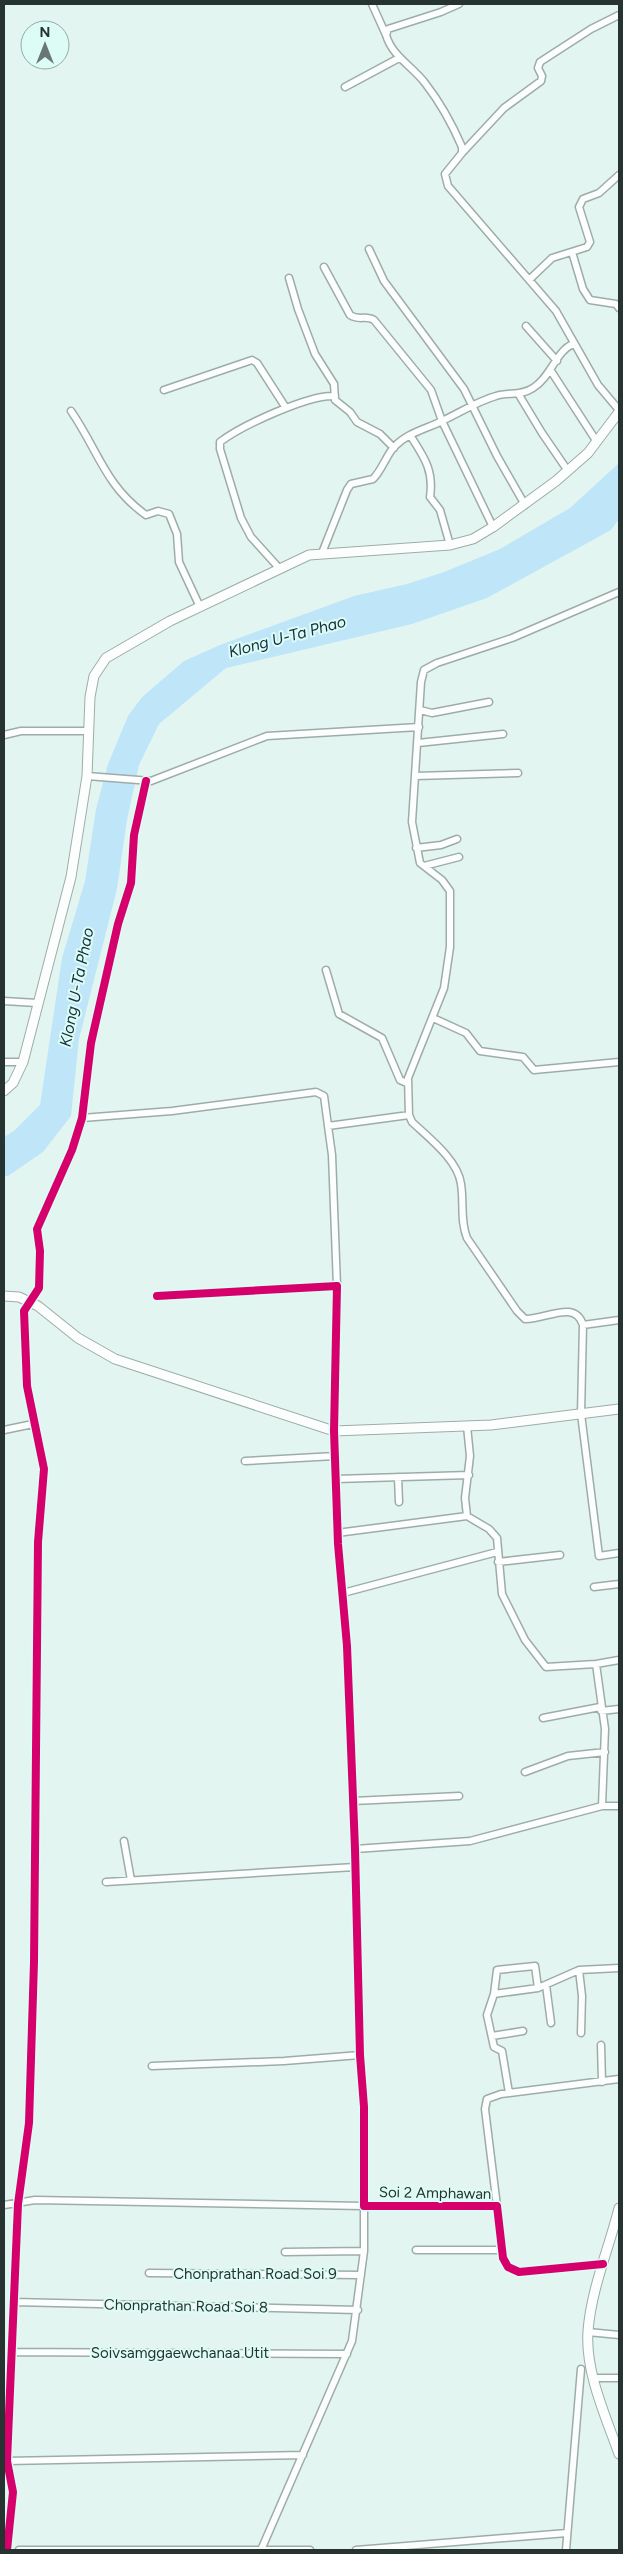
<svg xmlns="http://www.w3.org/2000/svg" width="623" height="2554" font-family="Figtree,sans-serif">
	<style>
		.water { fill: #bfe6f8 }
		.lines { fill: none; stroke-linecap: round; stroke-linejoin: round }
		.street-casing { stroke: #9eaca8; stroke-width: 9 }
		.secondary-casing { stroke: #9eaca8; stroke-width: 11 }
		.street { stroke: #fbfefd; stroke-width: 6 }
		.secondary { stroke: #fbfefd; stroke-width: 9 }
		.cycleway-casing { stroke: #dcfcf5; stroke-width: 11 }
		.cycleway { stroke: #d6006c; stroke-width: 8 }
		.labels { text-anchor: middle; stroke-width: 4; stroke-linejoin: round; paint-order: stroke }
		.street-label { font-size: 15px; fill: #273331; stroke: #dcfcf5 }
		.water-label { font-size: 16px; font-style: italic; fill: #132f3e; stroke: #dcfcf5 }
	</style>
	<rect width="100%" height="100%" fill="#e3f5f1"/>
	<!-- water -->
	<path class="water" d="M619 463V519L611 530 487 598 412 624 226 668 159 724 139 765 127 820 117 889 79 1039 71 1116 43 1152 8 1176H4V1137L15 1130 40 1105 62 958 85 881 96 809 108 764 128 716 142 697 184 661 220 645 354 596 407 584 444 572 500 549 570 508Z"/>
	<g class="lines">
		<defs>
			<path id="street" d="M372 4 386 35
				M459 4 441 12 388 29 386 35C392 56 412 66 425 83 439 101 453 126 462 147V153L445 174 448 186 556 311 598 385 619 410
				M345 87 399 58
				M462 153 504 108 541 81 542 76 538 68 540 62 591 29 619 15
				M369 249 384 281 464 389 497 456 525 505
				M572 252 583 289 590 300 616 304 619 308
				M324 267 350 315C358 321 366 315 374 320L431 390 442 421 493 527
				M289 278 298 309 315 354 334 384 335 400 350 412 357 422 380 434 394 448
				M530 279 552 258 587 247 590 242 579 207 583 199 599 193 619 175
				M526 326 557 361
				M551 371 597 442
				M164 390 252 360 257 363 286 408
				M519 395 542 433 568 471
				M71 411C98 450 105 486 146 515L158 511 169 514 177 534 179 562 200 607
				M410 435C424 457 434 470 430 497L440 510 450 545
				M322 553 347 490 351 484 373 479C382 470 386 456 394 447 408 432 427 429 444 420 461 412 478 401 496 396 509 392 521 396 533 388 551 377 556 351 573 344
				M279 568 251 537 241 518 220 449V442C241 426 309 394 335 396
				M619 592 512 638 437 663 424 670 421 682 412 822 420 863 442 880 450 891V947L444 988 408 1078 409 1115 412 1122C429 1138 458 1160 461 1184 464 1203 460 1221 467 1238L517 1311 525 1319C545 1320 575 1299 583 1325L581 1414 599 1556 619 1553
				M420 710 432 713 489 702
				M4 735 21 731H89
				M418 743 503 734
				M87 776 151 781 267 736 419 727
				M415 776 518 773
				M416 848 441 845 457 839
				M424 866 459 857
				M326 970 339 1014 382 1038 400 1080 407 1083
				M4 1001 37 1003
				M433 1018 466 1033 480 1051 523 1057 534 1070 619 1062
				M4 1062H23
				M82 1118 172 1111 316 1092 324 1096 328 1126
				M337 1286 332 1155 328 1126 409 1115
				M157 1296 337 1286 334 1431 338 1544 347 1646 355 1849 360 2055 364 2107V2206H497L503 2258 508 2267 519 2272 603 2264
				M583 1325 619 1320
				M467 1426 470 1456 465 1498 467 1516 489 1529 497 1538 502 1594 525 1640 546 1667 596 1664 619 1660
				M4 1430 33 1424
				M245 1461 335 1456
				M398 1477 399 1502
				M336 1479 469 1475
				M337 1533 467 1516
				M498 1562 560 1555
				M594 1587 619 1584
				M343 1593 497 1552
				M596 1664 605 1729 602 1806H619
				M601 1711 619 1709
				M543 1718 600 1707
				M525 1772 568 1756 605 1752
				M353 1801 459 1796
				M124 1841 131 1880
				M355 1849 470 1841 602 1806
				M106 1882 355 1867
				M579 1970 582 1996 581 2033
				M546 1985 551 2023
				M494 1994 497 1970 535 1966 538 1988
				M492 2036 523 2031
				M601 2045 602 2082
				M152 2066 284 2061 360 2055
				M509 2093 502 2051 494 2047 487 2015 494 1994 538 1988 579 1970 619 1968
				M4 2205 35 2200 364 2206V2251L352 2341 261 2550
				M497 2206 485 2109 487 2099 501 2094 619 2079
				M416 2250H502
				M285 2252 364 2251
				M149 2273 361 2275
				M14 2302 358 2310
				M588 2332 619 2335
				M12 2352 347 2354
				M594 2378H619
				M7 2461 303 2455
				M7 2550 13 2492 7 2461 18 2204 29 2123 34 1962 38 1542 44 1469 27 1386 24 1311 39 1288 40 1251 37 1229 72 1150 82 1118 91 1043 118 924 131 883 134 835 146 781
				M19 2550H310
				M356 2550 567 2533
				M566 2550 581 2369"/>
			<path id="secondary" d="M4 1091 13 1083 23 1062 71 877 87 776 90 697 94 676 106 658 170 621 309 555 450 545 473 539 493 527 556 481 588 453 619 412
				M4 1296 19 1297 38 1306 78 1338 115 1359 334 1431 491 1425 619 1409
				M619 2208C609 2248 591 2290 588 2331 585 2372 606 2417 619 2454"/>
		</defs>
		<!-- street casing -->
		<use href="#street" class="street-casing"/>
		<!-- secondary casing -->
		<use href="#secondary" class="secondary-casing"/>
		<!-- street -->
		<use href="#street" class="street"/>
		<!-- secondary -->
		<use href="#secondary" class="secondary"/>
		<defs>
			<path id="cycleway" d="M157 1296 337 1286 334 1431 338 1544 347 1646 355 1849 360 2055 364 2107V2206H497L503 2258 508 2267 519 2272 603 2264
				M7 2550 13 2492 7 2461 18 2204 29 2123 34 1962 38 1542 44 1469 27 1386 24 1311 39 1288 40 1251 37 1229 72 1150 82 1118 91 1043 118 924 131 883 134 835 146 781"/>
		</defs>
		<!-- cycleway casing -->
		<use href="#cycleway" class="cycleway-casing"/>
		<!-- cycleway -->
		<use href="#cycleway" class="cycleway"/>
	</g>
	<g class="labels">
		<!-- street labels -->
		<g class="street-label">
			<text transform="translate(435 2193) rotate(1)" y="5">Soi 2 Amphawan</text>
			<text x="255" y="2279">Chonprathan Road Soi 9</text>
			<text transform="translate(186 2306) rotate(1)" y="5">Chonprathan Road Soi 8</text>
			<text x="180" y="2358">Soivsamggaewchanaa Utit</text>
		</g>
		<!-- water labels -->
		<g class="water-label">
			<text transform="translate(287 636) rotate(-15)" y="6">Klong U-Ta Phao</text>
			<text transform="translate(76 987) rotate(-79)" y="6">Klong U-Ta Phao</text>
		</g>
	</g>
	<!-- border -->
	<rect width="623" height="2554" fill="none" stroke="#273331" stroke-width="10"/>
	<!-- north arrow -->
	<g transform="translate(45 45)"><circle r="24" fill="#dcfcf5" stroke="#94aca7"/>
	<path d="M0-4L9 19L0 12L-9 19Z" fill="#697774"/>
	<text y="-8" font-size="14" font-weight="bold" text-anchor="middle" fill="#273331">N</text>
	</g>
</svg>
